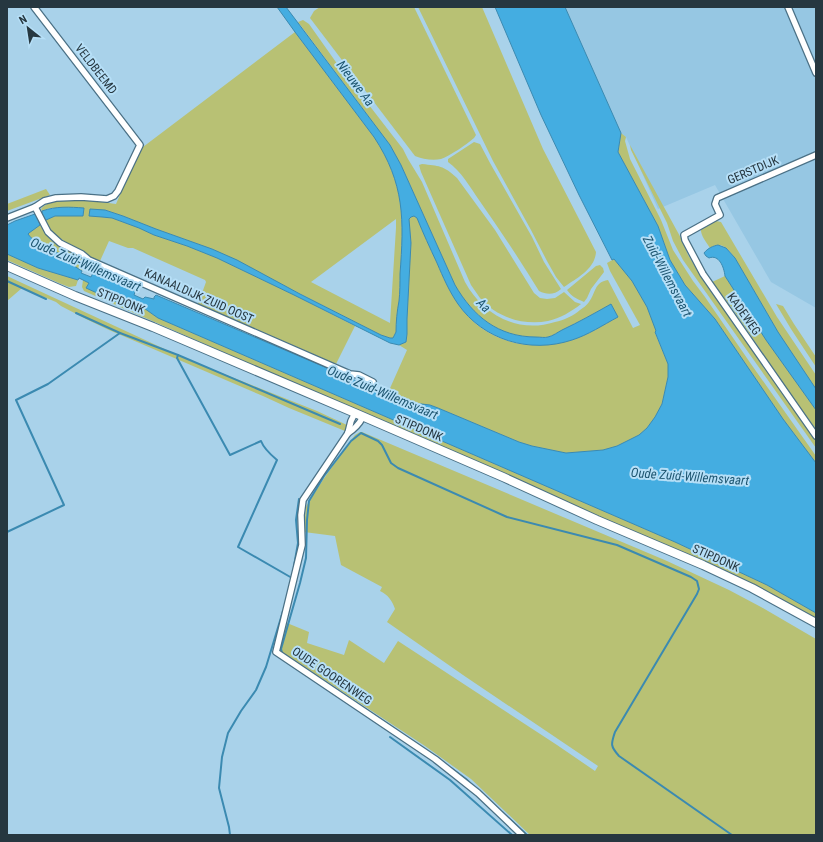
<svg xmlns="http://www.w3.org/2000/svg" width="823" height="842" font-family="'Roboto Condensed',sans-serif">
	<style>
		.built { fill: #96c7e3 }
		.green { fill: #b8c174; fill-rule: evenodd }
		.water { fill: #44ade1; stroke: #3b8ab1 }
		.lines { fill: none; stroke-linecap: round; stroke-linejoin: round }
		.stream { stroke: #3b8ab1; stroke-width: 2 }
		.minor-casing { stroke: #4b7186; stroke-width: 8 }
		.secondary-casing { stroke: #4b7186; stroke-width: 10 }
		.minor { stroke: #fff; stroke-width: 5.5 }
		.secondary { stroke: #fff; stroke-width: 8 }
		.labels { text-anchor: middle; stroke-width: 4; stroke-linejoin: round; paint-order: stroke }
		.street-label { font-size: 12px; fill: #263740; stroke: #b6dff7 }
		.water-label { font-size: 13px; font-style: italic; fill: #1d5570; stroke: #b6dff7 }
	</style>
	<rect width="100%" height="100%" fill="#a9d2ea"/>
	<polygon class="built" points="565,7 816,7 816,308 771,282 715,185 658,209 626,137 621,133"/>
	<g class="green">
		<path d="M320 7H414L476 135 474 138C467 144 450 156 441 159 433 161 422 159 415 156L310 18 314 11Z"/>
		<path d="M418 7H482L543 149 596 252C595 269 577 278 564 287L556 277 547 261 531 230 493 161Z"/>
		<path d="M303 20 309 24 338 65 403 149 408 159 422 182 465 282C483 315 518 334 555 322 564 320 573 316 580 310 583 308 587 305 589 302 596 293 594 282 608 280L633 328 640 325 610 271 607 263 614 259 632 281 647 307 657 331 655 333 668 364V377L662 404 655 417 647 428 639 435 617 446 603 450 566 453 532 446 519 442 438 408 430 405 405 402 387 395 407 350 399 345 406 342 407 334V319L411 243 409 222V219L411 217 414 216 417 218C423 233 430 248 437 263 443 277 449 291 458 304 484 342 529 353 572 340 588 335 603 325 618 317L611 304C595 313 579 322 562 330 558 332 553 336 548 337 545 338 540 337 536 337 498 337 473 316 455 285L401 165 390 145 298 22Z"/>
		<path d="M295 32 374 137C405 184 404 220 400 274 400 283 400 292 399 301 398 311 396 322 396 332L393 338H390L381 335 212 249 156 229 123 216 105 210 102 217 112 218 139 228 154 235 187 246 217 258 294 295 355 326 336 364 198 304 206 282 205 280 133 248H128L109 241 100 261 90 257 83 251 67 243 53 233 44 219 46 220 55 216H83L84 208H50L42 211 41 209C52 194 99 202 116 204L139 150ZM396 219V228L390 323 311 282Z"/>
		<polygon points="621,133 626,137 625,141 630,159 661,220 673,250 693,281 705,297 751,364 816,456 816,463 783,419 715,319 685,285 670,260 658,226 618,152"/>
		<path d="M474 142 480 144 490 163 532 237 544 262 561 289C554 295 547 295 539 291 520 260 500 230 479 200 470 187 461 171 448 162V159Z"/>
		<polygon points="630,145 682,240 688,255 698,271 816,438 816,448 683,260 673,241 667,223 631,150"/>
		<path d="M422 164C439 166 443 165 457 178L495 230 534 293 540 298 547 299 555 298 564 292 575 302 581 304C571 312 560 318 548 321 524 326 496 317 480 298 477 294 474 289 471 285L421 172 419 165Z"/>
		<polygon points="46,189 50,195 7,211 7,204"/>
		<path d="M716 221 721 222 777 317 816 375V389L778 332 735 258C728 249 722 240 710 248 706 242 700 235 701 228Z"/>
		<path d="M40 225C46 235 51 242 62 248 69 252 79 254 84 261L82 271 74 266 76 260C63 255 36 246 28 234L29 233Z"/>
		<polygon points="7,254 38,268 78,280 76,286 69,287 61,284 7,260"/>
		<path d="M600 265 603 268 604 272 591 289 587 298 584 302C577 299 571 296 567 290L596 266Z"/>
		<polygon points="7,276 184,358 317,411 347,425 345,431 289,408 263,396 109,330 86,319 61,306 56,302 22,288 7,301"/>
		<polygon points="725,276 766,340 816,410 816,429 798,405 732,308 712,282"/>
		<polygon points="83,280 89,283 87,288 128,306 131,301 141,305 141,306 158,318 675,542 767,585 816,613 816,620 608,521 84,291 82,287"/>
		<polygon points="776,304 783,306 794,324 816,357 816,367 791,329"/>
		<path d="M360 432H362L667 561 729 590 761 607 816 639V835H530L471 779 425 746 279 650 287 623 309 632 307 643 344 655 349 640 384 663 398 641 557 745 595 771 598 766 463 675 387 622 395 609C392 600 388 595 380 591L382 587 341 565 335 536 304 532 305 518 306 507 309 501 327 474 355 435Z"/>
	</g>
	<g class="water">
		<path d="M277 7H286L390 145 401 165 455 285C473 316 498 337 536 337 540 337 545 338 548 337 553 336 558 332 562 330 579 322 595 313 611 304L618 317C603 325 588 335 572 340 530 354 483 340 458 304 449 291 443 277 437 263 430 248 423 233 417 218L414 216 411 217 409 219 411 243 407 319V334L406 342 399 345 390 343 294 295 217 258 187 246 154 235 139 228 112 218 102 217 89 216 90 209 105 210 123 216 156 229 212 249 237 260 300 294 381 335 390 338H393L396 332C396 322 397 311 399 301 400 292 400 283 400 274 404 220 405 184 374 137L295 32Z"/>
		<path d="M495 7H565L621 133 618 152 658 226 670 260 685 285 715 319 783 419 816 463V613L767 585 675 542 158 318 141 306V305L131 301 128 307 86 288 89 283 79 278 78 280 38 268 7 254V225L15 221 35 214 36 216 42 213V211C56 206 70 207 84 208L83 216H55L46 220 44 219 39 222 40 225 29 233 28 234C36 246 63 255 77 260L74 266 82 271 81 273 91 277 94 271 136 289 134 295 143 299 145 297 154 299V297L156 295 334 371 397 399 405 402 430 405 438 408 519 442 532 446 566 453 603 450 617 446 639 435 647 428 655 417 662 404 668 377V364L655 332 656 331 647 307 632 281 614 259 612 260 579 195 541 115Z"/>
		<path d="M718 245 726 248 735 258 778 332 816 389V410L766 340 725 276C724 267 719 254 709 258L706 256 704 253C708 248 713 246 718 245Z"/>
	</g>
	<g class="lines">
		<g class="stream">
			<polyline points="7,281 46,299"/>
			<path d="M76 313 120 333 178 355 177 358 230 455 261 441C264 449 271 455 277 460L238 547 292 578"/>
			<polyline points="178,355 340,424"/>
			<polyline points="7,532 64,505 16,400 48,384 120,333"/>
			<polyline points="294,566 298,543 296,520 299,499"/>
			<path d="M398 731 282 653 281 649 300 583 306 558 307 520 309 501 324 476 351 441 361 433 378 441 382 445 391 463 398 468 507 517 617 545 691 577 697 581 699 589 697 594 615 732C611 744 610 746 619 756L732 835"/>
			<polyline points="390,737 450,780 512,835"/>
			<polyline points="451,768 466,779 475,788"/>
			<polyline points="502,812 527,835"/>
			<polyline points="230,835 229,827 219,788 222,757 228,733 241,711 256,690 266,667 283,611"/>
		</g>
		<defs>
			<g id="minor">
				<polyline points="788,7 816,73"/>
				<polyline points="816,155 717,198 715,204 720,215 684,235 685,240 703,274 816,436"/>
				<polyline points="35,207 48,232 60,243 82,254 89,260 350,374 359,375 373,382"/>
				<polyline points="7,218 35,207 44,201 56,198 81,197 107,199 114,196 118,191 140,145 34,7"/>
				<polyline points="355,413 351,421 348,433 303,500 301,515 302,545 276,652 435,759 478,793 522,835"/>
				<path d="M348 433C355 429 359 424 363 417"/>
			</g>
			<polyline id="secondary" points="7,266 75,296 153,327 355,413 503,477 597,520 703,565 752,588 816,623"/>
		</defs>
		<use href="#minor" class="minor-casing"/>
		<use href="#secondary" class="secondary-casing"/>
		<use href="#minor" class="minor"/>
		<use href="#secondary" class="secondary"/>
	</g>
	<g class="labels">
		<g class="street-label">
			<text transform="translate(96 69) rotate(52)" y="4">VELDBEEMD</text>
			<text transform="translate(753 170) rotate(-23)" y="4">GERSTDIJK</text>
			<text transform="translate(199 296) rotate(24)" y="4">KANAALDIJK ZUID OOST</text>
			<text transform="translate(121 301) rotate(22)" y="4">STIPDONK</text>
			<text transform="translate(744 314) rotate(55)" y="4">KADEWEG</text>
			<text transform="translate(419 428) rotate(23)" y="4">STIPDONK</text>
			<text transform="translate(716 558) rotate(24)" y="4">STIPDONK</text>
			<text transform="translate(332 676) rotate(34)" y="4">OUDE GOORENWEG</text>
		</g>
		<g class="water-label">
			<text transform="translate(356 83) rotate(53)" y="5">Nieuwe Aa</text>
			<text transform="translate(86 264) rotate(23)" y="5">Oude Zuid-Willemsvaart</text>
			<text transform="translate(668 276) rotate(62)" y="5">Zuid-Willemsvaart</text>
			<text transform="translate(484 305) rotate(45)" y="5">Aa</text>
			<text transform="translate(383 392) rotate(23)" y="5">Oude Zuid-Willemsvaart</text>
			<text transform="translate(690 476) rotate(4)" y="5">Oude Zuid-Willemsvaart</text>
		</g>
	</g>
	<rect width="823" height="842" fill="none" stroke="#263740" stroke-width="16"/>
	<g transform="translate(28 28) rotate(330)" stroke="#b6dff7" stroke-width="3" paint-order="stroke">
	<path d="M0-3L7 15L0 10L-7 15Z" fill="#263740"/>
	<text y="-6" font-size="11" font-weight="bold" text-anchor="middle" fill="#263740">N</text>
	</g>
</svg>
